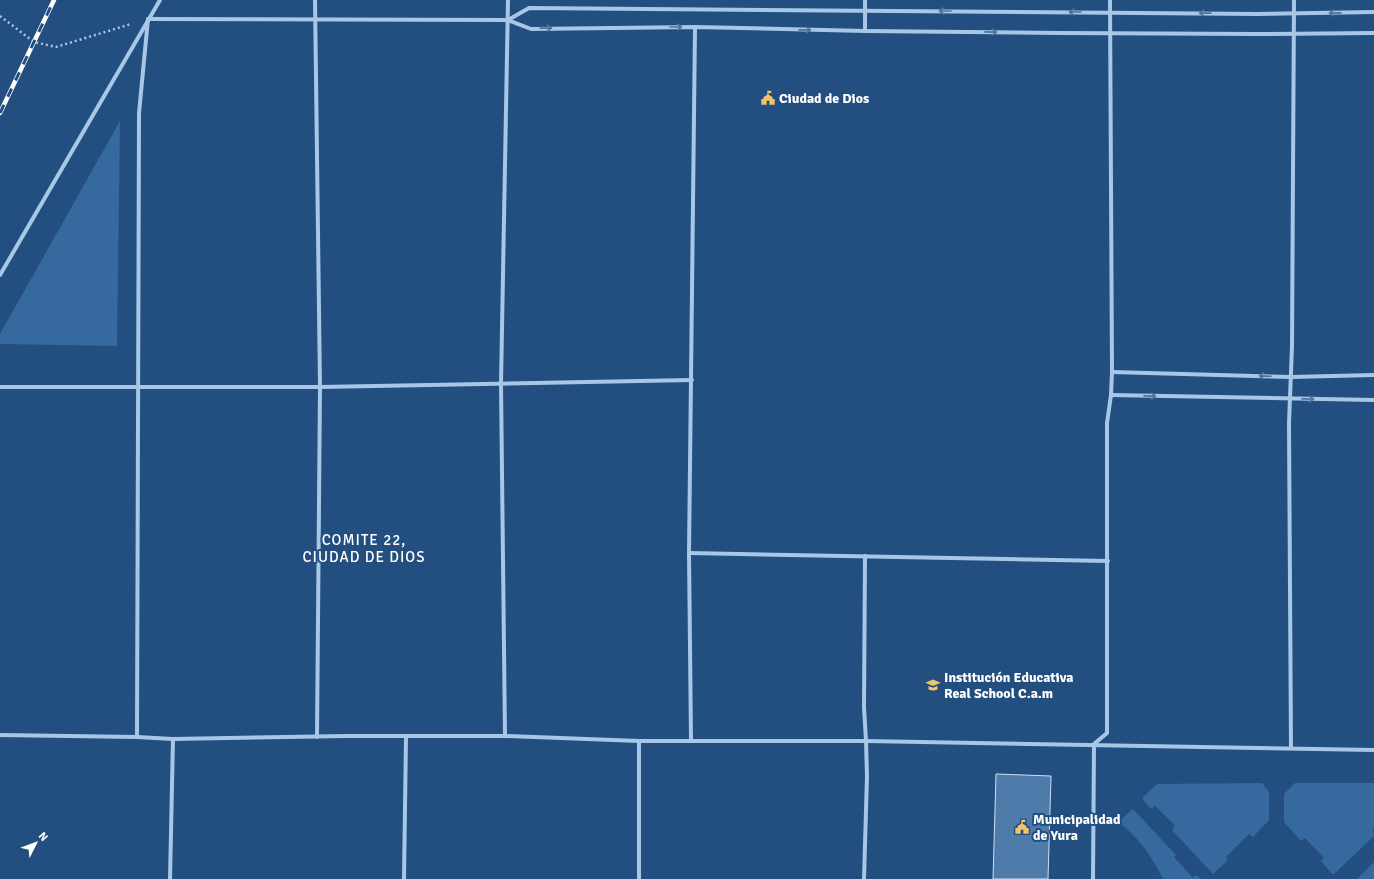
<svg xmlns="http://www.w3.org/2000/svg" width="1374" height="879" font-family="Signika,sans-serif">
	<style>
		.green { fill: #36699d }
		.building { fill: #4f7baa; stroke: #cbe0f5 }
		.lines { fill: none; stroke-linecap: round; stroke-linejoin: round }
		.path { stroke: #a8c7e7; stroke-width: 2.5; stroke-dasharray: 2 3; stroke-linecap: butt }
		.minor { stroke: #a8c7e7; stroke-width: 4 }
		.rail-casing { stroke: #fff; stroke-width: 4.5 }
		.rail { stroke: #224f7f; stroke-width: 3; stroke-dasharray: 9; stroke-linecap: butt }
		.oneway { stroke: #4a739e }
		.labels { text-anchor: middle; stroke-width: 4; stroke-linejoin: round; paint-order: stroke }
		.poi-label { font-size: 14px; font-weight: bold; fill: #fff; stroke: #224f7f; text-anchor: start }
		.neighbourhood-label { font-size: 15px; letter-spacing: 1px; fill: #fff; stroke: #224f7f }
	</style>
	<rect width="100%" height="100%" fill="#224f7f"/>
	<g class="green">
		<polygon points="120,121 117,346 0,344 0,334"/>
		<polygon points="1262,783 1269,792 1269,820 1253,837 1249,834 1226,857 1228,860 1213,874 1172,830 1175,825 1155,806 1151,809 1142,798 1157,784"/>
		<polygon points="1295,783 1374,783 1374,829 1373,830 1374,836 1333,875 1321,861 1324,858 1305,838 1301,841 1284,822 1284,794"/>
		<path d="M1133 809 1176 855 1174 857 1193 878 1196 875 1201 879H1163C1152 857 1138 836 1118 822Z"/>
		<polygon points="1374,862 1374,879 1357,879"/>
	</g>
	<polygon class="building" points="996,774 1051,776 1048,879 993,879"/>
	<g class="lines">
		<polyline class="path" points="0,16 34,42 56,47 131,24"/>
		<g class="minor">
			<polyline points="315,0 320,387 317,737"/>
			<polyline points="148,19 508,20 531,29 695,27 865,31 1062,33 1258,34 1374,33"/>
			<polyline points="508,20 529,8 1258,14 1374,12"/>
			<polyline points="865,31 865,0"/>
			<polyline points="0,275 160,0"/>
			<polyline points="1112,372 1291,377 1374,375"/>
			<polyline points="0,387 320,387 692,380"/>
			<polyline points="1111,395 1374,400"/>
			<polyline points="689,553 1108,561"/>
			<polyline points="0,735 137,737 173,739 346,736 505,736 639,741 866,741 1374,750"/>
			<polyline points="505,736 501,384 508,0"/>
			<polyline points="137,737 139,113 148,19"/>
			<polyline points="691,740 689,553 695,27"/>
			<polyline points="1291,748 1289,423 1292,346 1294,0"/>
			<polyline points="170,879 173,739"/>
			<polyline points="404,879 406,737"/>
			<polyline points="639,879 639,741"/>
			<polyline points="864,879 867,776 866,741 864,707 865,556"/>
			<polyline points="1093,879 1094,744 1107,733 1107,423 1111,395 1112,372 1110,0"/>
		</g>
		<defs>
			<polyline id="rail" points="0,113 54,0"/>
		</defs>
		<use href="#rail" class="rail-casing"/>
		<use href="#rail" class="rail"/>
	</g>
	<defs><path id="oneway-shaft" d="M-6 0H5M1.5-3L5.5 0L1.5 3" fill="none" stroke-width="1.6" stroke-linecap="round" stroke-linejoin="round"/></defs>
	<g class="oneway">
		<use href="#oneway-shaft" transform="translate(945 11) rotate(-180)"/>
		<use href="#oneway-shaft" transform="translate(1075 12) rotate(-180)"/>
		<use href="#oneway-shaft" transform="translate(1205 13) rotate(-179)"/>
		<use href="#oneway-shaft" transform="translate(1335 13) rotate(179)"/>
		<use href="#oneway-shaft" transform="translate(676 27)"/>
		<use href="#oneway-shaft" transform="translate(546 28) rotate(-1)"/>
		<use href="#oneway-shaft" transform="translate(805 30) rotate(1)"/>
		<use href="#oneway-shaft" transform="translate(991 32) rotate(1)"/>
		<use href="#oneway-shaft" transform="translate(1265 376) rotate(-178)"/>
		<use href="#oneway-shaft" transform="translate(1150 396) rotate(1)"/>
		<use href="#oneway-shaft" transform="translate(1308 399) rotate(1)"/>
	</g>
	<defs>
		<symbol id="civic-bare" viewBox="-9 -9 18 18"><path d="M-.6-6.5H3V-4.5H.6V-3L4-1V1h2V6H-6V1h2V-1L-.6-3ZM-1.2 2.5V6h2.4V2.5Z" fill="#f2c56a" stroke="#224f7f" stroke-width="2.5" paint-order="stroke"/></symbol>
		<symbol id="school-bare" viewBox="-9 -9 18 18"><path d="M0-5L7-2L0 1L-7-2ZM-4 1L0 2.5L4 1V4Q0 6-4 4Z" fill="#f2c56a" stroke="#224f7f" stroke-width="2.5" paint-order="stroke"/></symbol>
	</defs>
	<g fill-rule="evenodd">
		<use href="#civic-bare" x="758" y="88" width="20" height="20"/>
		<use href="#school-bare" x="923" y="675" width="20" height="20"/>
		<use href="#civic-bare" x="1012" y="817" width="20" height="20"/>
	</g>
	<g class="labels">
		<g class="poi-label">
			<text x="779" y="103">Ciudad de Dios</text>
			<text x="944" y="682">Institución Educativa<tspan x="944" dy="16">Real School C.a.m</tspan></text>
			<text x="1033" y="824">Municipalidad<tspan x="1033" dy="16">de Yura</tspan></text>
		</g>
		<g class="neighbourhood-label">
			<text x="364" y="545">COMITE 22,<tspan x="364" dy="17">CIUDAD DE DIOS</tspan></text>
		</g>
	</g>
	<g transform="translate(36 843) rotate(48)" stroke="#224f7f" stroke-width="3" paint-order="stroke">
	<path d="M0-3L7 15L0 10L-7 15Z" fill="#ffffff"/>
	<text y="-6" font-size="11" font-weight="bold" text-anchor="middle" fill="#ffffff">N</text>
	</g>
</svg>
